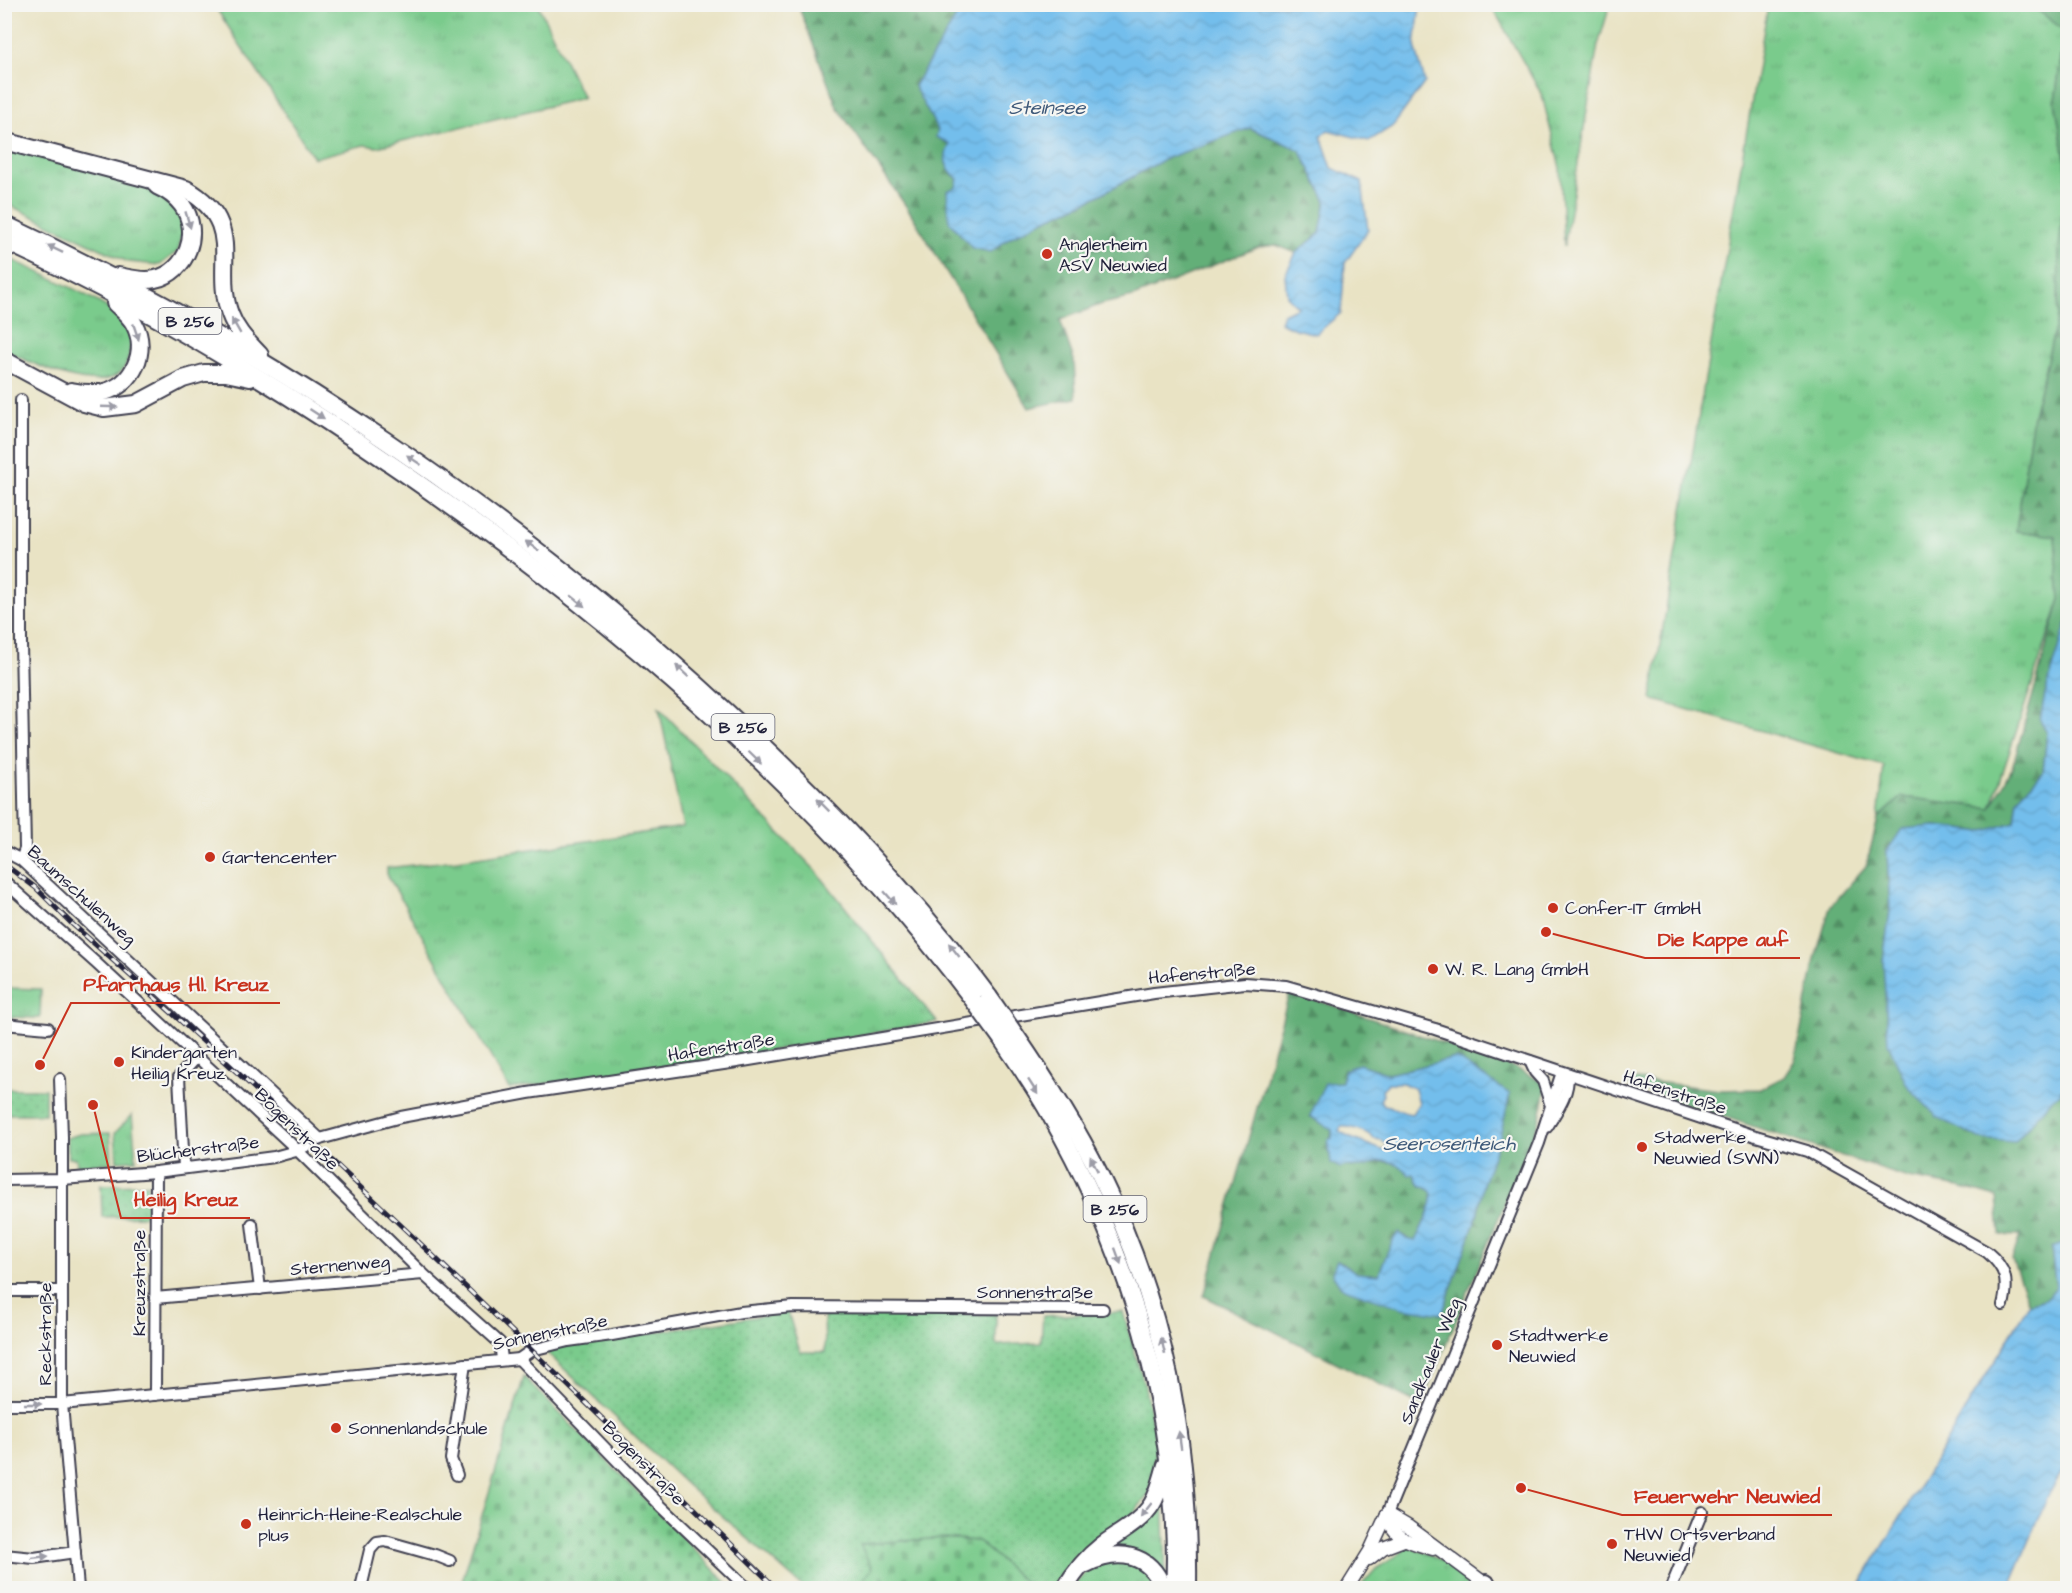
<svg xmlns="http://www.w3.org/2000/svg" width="2072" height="1593" font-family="'Architects Daughter',sans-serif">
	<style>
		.grass { fill: url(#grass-tufts); stroke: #4e7664; stroke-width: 1.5 }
		.forest { fill: url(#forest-firs); stroke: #42685a; stroke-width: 1.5; fill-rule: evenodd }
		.cemetery { fill: url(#cemetery-stones); stroke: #4e7664; stroke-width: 1.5 }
		.park { fill: url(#park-dots); stroke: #4e7664; stroke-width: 1.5 }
		.water { fill: url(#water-waves); stroke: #4a7094; stroke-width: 1.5; fill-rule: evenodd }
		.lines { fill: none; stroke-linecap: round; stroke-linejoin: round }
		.minor-casing { stroke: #403f50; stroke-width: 14 }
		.tertiary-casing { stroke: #403f50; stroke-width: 15 }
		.trunk-casing { stroke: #403f50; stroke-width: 20 }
		.minor { stroke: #fff; stroke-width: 10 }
		.tertiary { stroke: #fff; stroke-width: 12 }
		.trunk { stroke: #fff; stroke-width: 16 }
		.rail-casing { stroke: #22223b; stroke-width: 5 }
		.rail { stroke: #f6f6f2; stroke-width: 3; stroke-dasharray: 9; stroke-linecap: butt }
		.trunk-bridge-casing { stroke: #403f50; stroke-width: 20; stroke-linecap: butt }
		.trunk-bridge { stroke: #fff; stroke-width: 16 }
		.oneway { fill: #9c9ca7 }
		.poi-dot { fill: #c8321e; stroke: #f6f6f2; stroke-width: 2 }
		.labels { text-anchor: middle; stroke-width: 4.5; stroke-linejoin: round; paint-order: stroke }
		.shield { fill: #f6f6f2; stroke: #626272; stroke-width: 1.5 }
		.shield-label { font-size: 16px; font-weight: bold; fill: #22223b }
		.poi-label { font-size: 18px; fill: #22223b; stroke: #f6f6f2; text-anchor: start }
		.street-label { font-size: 18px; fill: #22223b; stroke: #f6f6f2 }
		.water-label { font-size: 20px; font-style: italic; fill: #3e5979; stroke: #f6f6f2 }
		.leader { fill: none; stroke: #c8321e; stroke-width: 2 }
		.callout-dot { fill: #c8321e; stroke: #f6f6f2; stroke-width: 2 }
		.callout-label { font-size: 20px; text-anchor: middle; font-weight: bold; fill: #c8321e; stroke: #f6f6f2; stroke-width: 4.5; stroke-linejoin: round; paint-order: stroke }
	</style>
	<defs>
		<pattern id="grass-tufts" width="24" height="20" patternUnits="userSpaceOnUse" patternTransform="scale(1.5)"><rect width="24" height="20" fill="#7acb8c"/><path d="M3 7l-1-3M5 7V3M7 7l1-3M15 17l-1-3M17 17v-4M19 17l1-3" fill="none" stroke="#69ae7a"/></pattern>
		<pattern id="forest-firs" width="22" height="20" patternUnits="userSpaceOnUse" patternTransform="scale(1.5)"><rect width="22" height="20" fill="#63af78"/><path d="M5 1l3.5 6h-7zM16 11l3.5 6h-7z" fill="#518e64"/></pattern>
		<pattern id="cemetery-stones" width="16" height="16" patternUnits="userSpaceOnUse" patternTransform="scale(1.5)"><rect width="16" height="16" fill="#7acb8c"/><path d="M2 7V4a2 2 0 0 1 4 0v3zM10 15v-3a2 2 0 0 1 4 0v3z" fill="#69ae7a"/></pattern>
		<pattern id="park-dots" width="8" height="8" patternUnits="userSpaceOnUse" patternTransform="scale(1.5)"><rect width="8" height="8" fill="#7acb8c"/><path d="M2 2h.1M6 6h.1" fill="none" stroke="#69ae7a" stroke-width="1.8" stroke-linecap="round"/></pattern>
		<pattern id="water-waves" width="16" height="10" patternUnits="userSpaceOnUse" patternTransform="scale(1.5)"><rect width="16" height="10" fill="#73beec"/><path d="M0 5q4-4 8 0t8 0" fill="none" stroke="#63a3cb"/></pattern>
	</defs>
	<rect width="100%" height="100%" fill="#f6f6f2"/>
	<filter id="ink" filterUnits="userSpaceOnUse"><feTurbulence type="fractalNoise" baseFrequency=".0167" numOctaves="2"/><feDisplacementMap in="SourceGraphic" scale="12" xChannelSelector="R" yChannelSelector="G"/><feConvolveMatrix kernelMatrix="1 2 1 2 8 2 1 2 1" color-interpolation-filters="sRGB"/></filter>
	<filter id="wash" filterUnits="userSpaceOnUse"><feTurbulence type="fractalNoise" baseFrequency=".008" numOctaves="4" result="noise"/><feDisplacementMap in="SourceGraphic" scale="24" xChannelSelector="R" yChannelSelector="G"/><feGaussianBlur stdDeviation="1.35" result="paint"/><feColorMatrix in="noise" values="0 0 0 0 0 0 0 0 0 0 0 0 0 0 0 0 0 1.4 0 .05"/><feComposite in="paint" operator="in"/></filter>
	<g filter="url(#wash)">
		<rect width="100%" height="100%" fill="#e9e3c4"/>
		<g class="grass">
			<polygon points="214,5 538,5 583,98 377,147 364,145 314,158"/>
			<polygon points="1491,5 1610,5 1598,45 1564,247 1560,168 1542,95"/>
			<polygon points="1768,5 2031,5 2065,31 2055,101 2067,170 2059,254 2058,316 2033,416 2016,531 2055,535 2060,599 1991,808 1902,797 1878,819 1884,766 1651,699"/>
			<path d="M4 147C40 156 159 180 178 207 187 221 182 236 178 251L160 265 128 262 5 203Z"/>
			<path d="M4 256C30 269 111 302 125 323 132 333 132 348 128 359 114 406 31 363 5 350Z"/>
			<polygon points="659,708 817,872 937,1022 768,1051 509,1089 387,874 387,868 457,860 683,827"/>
			<polygon points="5,988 41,989 40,1018 5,1017"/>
			<polygon points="132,1115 136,1160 117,1161 115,1133"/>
			<polygon points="110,1133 112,1163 77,1165 76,1158 69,1158 67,1138 80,1134"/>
			<polygon points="1163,1488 1166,1583 1161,1575 1100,1554"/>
			<path d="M1405 1546C1433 1552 1455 1567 1474 1588H1359L1375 1570 1402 1552Z"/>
			<polygon points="1110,1560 1139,1565 1158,1588 1072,1588 1087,1571"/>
		</g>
		<g class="forest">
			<path d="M798 5H959L961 11 914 86 938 130 951 144C942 159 945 168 958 179L956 187 991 251 1009 238 1044 220 1090 200 1167 158 1249 128 1300 150 1326 201 1320 233 1296 253 1276 245 1259 247 1133 297 1102 304 1060 320 1074 360 1076 398 1029 408 910 212 837 107Z"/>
			<polygon points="2031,5 2067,5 2067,170 2055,101 2065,31"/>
			<polygon points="2067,174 2068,622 2045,695 2047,733 2043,772 2018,799 2015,822 1982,832 1936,826 1887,851 1890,911 1883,961 2015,1142 2048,1103 2067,1086 2067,1242 2051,1248 2056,1288 2048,1298 2029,1304 2012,1259 2020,1236 2000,1235 1997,1197 1959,1187 1908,1178 1626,1084 1631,1079 1720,1090 1760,1089 1784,1077 1795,1060 1815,959 1830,907 1866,866 1878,819 1902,797 1991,808 2012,768 2060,599 2055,536 2016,531 2033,416 2058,316 2059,247"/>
			<path d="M1290 991 1516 1068 1547 1085 1539 1121 1421 1405 1204 1296ZM1456 1058 1509 1094 1500 1136 1483 1184 1477 1216 1442 1314 1341 1287 1332 1273 1338 1260 1357 1273 1379 1275C1383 1260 1390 1249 1396 1235H1404L1407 1239 1415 1242C1420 1231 1435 1204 1432 1194 1430 1188 1424 1187 1420 1185L1414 1174 1393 1162H1373L1350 1167 1332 1158 1329 1152 1332 1130 1310 1116 1359 1064 1389 1074Z"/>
		</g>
		<g class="cemetery">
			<polygon points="524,1377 732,1588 460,1588"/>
			<polygon points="944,1538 978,1541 1032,1588 855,1588 872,1569 859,1544"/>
		</g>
		<g class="park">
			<rect x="5" y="1089" width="40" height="25"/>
			<polygon points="147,1184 148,1216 102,1217 101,1185"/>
			<polygon points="824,1309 996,1314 996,1345 1041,1343 1043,1316 1123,1312 1145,1387 1156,1443 1150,1493 1126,1522 1070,1567 1053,1588 1032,1588 978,1541 944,1538 860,1544 872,1569 855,1588 804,1588 688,1486 543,1349 788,1312 800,1352 825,1352"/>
		</g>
		<g class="water">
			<path d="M959 5H1420L1415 46 1425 82 1393 126 1369 141 1328 130 1321 136 1332 168 1362 182 1368 230 1345 263 1341 313 1316 334 1295 329 1280 322 1283 314 1298 307 1287 296 1285 275 1296 253 1320 233 1326 201 1300 150 1250 128 1167 158 1090 200 1044 220 1009 238 991 252 972 248 949 221 947 191 956 187 958 179C945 168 942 159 950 144L936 137 938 130 914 86 960 11Z"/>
			<polygon points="2067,622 2067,1086 2048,1103 2015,1142 1980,1139 1937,1117 1907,1085 1888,1043 1883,961 1890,911 1887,851 1902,829 1936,826 1982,832 2015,822 2018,799 2043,772 2047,733 2040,720 2045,695"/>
			<path d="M1456 1058 1510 1094 1500 1136 1483 1184 1477 1216 1442 1314 1402 1308 1341 1287 1332 1273 1337 1260 1357 1273 1379 1275C1382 1265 1391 1240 1399 1232L1407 1239 1415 1241C1420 1231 1435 1204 1432 1194 1430 1188 1424 1187 1420 1185L1414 1174 1409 1175C1402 1164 1388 1159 1376 1162 1371 1163 1368 1167 1363 1167 1354 1168 1347 1164 1340 1168L1331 1163 1328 1140 1332 1138V1130L1310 1116 1325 1083 1342 1082 1344 1070 1359 1064 1389 1074ZM1388 1083H1403L1415 1089 1419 1103 1412 1114C1400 1113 1394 1106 1383 1105L1380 1100 1383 1095 1382 1091ZM1341 1127C1351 1126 1367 1131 1374 1139L1382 1140 1383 1142 1386 1143 1387 1150H1382L1353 1139 1339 1131Z"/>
			<polygon points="2067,1242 2067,1463 2049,1494 2009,1588 1858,1588 2029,1304 2048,1298 2056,1288 2051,1248"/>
		</g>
	</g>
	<g filter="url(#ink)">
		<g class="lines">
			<defs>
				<g id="minor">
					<polyline points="21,400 21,643 25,849 21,860"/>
					<polyline points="4,851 21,860 320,1139"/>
					<polyline points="4,881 96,963 290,1143 423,1274 500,1343 502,1359"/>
					<polyline points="4,1024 48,1028"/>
					<polyline points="1530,1061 1535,1072 1543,1081 1550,1103"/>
					<polyline points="60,1079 62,1137 62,1404 78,1588"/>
					<path d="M1547 1127C1557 1110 1569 1095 1568 1074"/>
					<polyline points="184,1168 179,1077 197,1057"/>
					<path d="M4 1180 62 1179 156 1172 274 1157 296 1151 320 1139 401 1117 528 1093 737 1062 1154 993 1245 983 1286 986 1435 1029 1749 1134 1807 1151 1987 1252C2006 1268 2009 1281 2003 1305"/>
					<polyline points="252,1224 260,1289"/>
					<polyline points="4,1291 61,1291"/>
					<polyline points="155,1298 423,1274"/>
					<polyline points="519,1359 660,1505 747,1588"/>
					<polyline points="155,1395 156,1172"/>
					<polyline points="4,1404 62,1404 519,1359 532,1350 568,1341 612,1335 741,1312 793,1307 1103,1309"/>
					<polyline points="457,1475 451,1459 465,1364"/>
					<polyline points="1387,1514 1539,1143 1562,1072"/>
					<polyline points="4,1555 34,1558 75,1552"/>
					<polyline points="361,1588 370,1550 377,1542 385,1541 435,1555 450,1561"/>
					<polyline points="1671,1588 1702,1512"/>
				</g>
				<g id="tertiary">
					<polyline points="1387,1514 1409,1527 1491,1588"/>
					<path d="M1387 1514C1394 1540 1409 1542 1433 1549"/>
					<polyline points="1369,1559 1383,1548 1404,1540"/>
					<polyline points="1347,1588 1370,1551 1387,1514"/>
				</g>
				<g id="trunk">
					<path d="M4 141 186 189C247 224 212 265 230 314 236 331 248 342 260 355"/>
					<path d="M4 224C269 348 514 514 727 712 822 800 912 893 989 997"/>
					<path d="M4 241C145 305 277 385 404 473 615 619 819 794 974 1001"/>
					<path d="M118 276C130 278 143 282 155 279 187 272 202 232 182 205 176 197 166 190 157 186"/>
					<polyline points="4,360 84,403 104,408 136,404 183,379 204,373 226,373 250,378"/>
					<path d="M71 391C81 393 93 394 104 392 133 385 149 351 134 324 130 316 122 310 115 303"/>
					<path d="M1014 1033C1045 1078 1075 1124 1099 1173 1165 1307 1190 1440 1188 1588"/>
					<path d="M1001 1038C1018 1064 1037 1090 1052 1118 1111 1222 1151 1333 1167 1452 1173 1497 1177 1544 1174 1588"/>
					<path d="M1086 1564C1118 1548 1150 1553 1163 1588"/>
					<polyline points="1486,1583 1488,1588"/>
					<path d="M1065 1588C1074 1573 1087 1557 1101 1546 1118 1533 1140 1523 1152 1504 1159 1493 1162 1478 1166 1465"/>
				</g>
			</defs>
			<use href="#minor" class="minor-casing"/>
			<use href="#tertiary" class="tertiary-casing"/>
			<use href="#trunk" class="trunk-casing"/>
			<use href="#minor" class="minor"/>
			<use href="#tertiary" class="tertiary"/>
			<use href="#trunk" class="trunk"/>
			<defs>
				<path id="rail" d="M4 864 36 888 71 923C313 1136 545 1362 776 1588"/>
			</defs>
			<use href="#rail" class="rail-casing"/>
			<use href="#rail" class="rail"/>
			<defs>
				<g id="trunk-bridge">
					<polyline points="989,997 1014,1033"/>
					<polyline points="974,1001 1001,1038"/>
				</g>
			</defs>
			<use href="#trunk-bridge" class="trunk-bridge-casing"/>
			<use href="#trunk-bridge" class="trunk-bridge"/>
		</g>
		<defs><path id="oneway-solid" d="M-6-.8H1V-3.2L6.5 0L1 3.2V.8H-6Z" transform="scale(1.5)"/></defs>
		<g class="oneway">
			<use href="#oneway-solid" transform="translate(188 220) rotate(73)"/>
			<use href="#oneway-solid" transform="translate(55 249) rotate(-154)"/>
			<use href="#oneway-solid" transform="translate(236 326) rotate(-120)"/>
			<use href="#oneway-solid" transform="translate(136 332) rotate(71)"/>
			<use href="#oneway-solid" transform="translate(109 407) rotate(2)"/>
			<use href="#oneway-solid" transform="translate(317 414) rotate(33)"/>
			<use href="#oneway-solid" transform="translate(414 460) rotate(-146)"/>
			<use href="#oneway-solid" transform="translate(532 546) rotate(-143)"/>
			<use href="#oneway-solid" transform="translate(578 601) rotate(39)"/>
			<use href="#oneway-solid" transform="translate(682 671) rotate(-137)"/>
			<use href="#oneway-solid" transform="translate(755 758) rotate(44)"/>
			<use href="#oneway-solid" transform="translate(823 805) rotate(-135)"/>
			<use href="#oneway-solid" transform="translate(890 898) rotate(49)"/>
			<use href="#oneway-solid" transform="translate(954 950) rotate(-128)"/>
			<use href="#oneway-solid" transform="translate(1033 1087) rotate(57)"/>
			<use href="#oneway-solid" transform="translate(1094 1164) rotate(-117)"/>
			<use href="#oneway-solid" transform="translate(1118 1256) rotate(70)"/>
			<use href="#oneway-solid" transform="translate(1163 1346) rotate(-104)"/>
			<use href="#oneway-solid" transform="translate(33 1404)"/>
			<use href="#oneway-solid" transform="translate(1180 1440) rotate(-98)"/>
			<use href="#oneway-solid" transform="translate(1146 1510) rotate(129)"/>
			<use href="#oneway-solid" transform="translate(40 1557) rotate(-6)"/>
		</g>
	</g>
	<g class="poi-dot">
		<circle cx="1047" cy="254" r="6"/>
		<circle cx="210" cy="857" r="6"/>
		<circle cx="1553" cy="908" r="6"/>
		<circle cx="1433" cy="969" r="6"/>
		<circle cx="119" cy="1062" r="6"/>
		<circle cx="1642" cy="1147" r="6"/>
		<circle cx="1497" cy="1345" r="6"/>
		<circle cx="336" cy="1428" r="6"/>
		<circle cx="246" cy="1524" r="6"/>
		<circle cx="1612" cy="1544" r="6"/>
	</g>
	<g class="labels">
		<g class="shield">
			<rect x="158.5" y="308" width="63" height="26" rx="4.5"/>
			<rect x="711.5" y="714" width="63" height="26" rx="4.5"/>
			<rect x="1083.5" y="1196" width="63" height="26" rx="4.5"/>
		</g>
		<g class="shield-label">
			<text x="190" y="327">B 256</text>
			<text x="743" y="733">B 256</text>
			<text x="1115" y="1215">B 256</text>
		</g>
		<g class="poi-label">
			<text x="1059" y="250">Anglerheim<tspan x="1059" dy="21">ASV Neuwied</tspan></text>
			<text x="222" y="863">Gartencenter</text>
			<text x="1565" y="914">Confer-IT GmbH</text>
			<text x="1445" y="975">W. R. Lang GmbH</text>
			<text x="131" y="1058">Kindergarten<tspan x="131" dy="21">Heilig Kreuz</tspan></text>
			<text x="1654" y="1143">Stadwerke<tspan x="1654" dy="21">Neuwied (SWN)</tspan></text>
			<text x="1509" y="1341">Stadtwerke<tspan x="1509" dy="21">Neuwied</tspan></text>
			<text x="348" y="1434">Sonnenlandschule</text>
			<text x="258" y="1520">Heinrich-Heine-Realschule<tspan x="258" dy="21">plus</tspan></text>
			<text x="1624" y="1540">THW Ortsverband<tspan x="1624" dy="21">Neuwied</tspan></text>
		</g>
		<g class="street-label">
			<text transform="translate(82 895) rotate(42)" y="6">Baumschulenweg</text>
			<text transform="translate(1202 973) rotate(-5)" y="6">Hafenstraße</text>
			<text transform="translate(721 1047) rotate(-9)" y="6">Hafenstraße</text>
			<text transform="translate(1675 1092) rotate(18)" y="6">Hafenstraße</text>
			<text transform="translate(297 1129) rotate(44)" y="6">Bogenstraße</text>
			<text transform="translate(198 1149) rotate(-7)" y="6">Blücherstraße</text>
			<text transform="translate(340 1265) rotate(-5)" y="6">Sternenweg</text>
			<text transform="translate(139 1283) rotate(-90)" y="6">Kreuzstraße</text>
			<text x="1035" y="1298">Sonnenstraße</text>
			<text transform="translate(550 1332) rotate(-12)" y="6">Sonnenstraße</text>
			<text transform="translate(45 1334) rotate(-90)" y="6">Reckstraße</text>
			<text transform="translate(1430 1361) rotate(-68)" y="6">Sandkauler Weg</text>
			<text transform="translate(644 1463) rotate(46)" y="6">Bogenstraße</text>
		</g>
		<g class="water-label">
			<text x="1047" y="114">Steinsee</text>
			<text x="1449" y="1150">Seerosenteich</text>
		</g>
	</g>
	<path class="leader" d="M1546 932L1645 958H1800M40 1065L71 1003H280M93 1105L121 1218H250M1521 1488L1622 1515H1832"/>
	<g class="callout-dot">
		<circle cx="1546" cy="932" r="6"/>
		<circle cx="40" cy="1065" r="6"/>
		<circle cx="93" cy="1105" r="6"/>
		<circle cx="1521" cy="1488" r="6"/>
	</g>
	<g class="callout-label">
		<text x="1723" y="946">Die Kappe auf</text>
		<text x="176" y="991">Pfarrhaus Hl. Kreuz</text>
		<text x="186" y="1206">Heilig Kreuz</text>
		<text x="1727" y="1503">Feuerwehr Neuwied</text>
	</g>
	<rect width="2072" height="1593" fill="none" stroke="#f6f6f2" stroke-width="24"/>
</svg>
